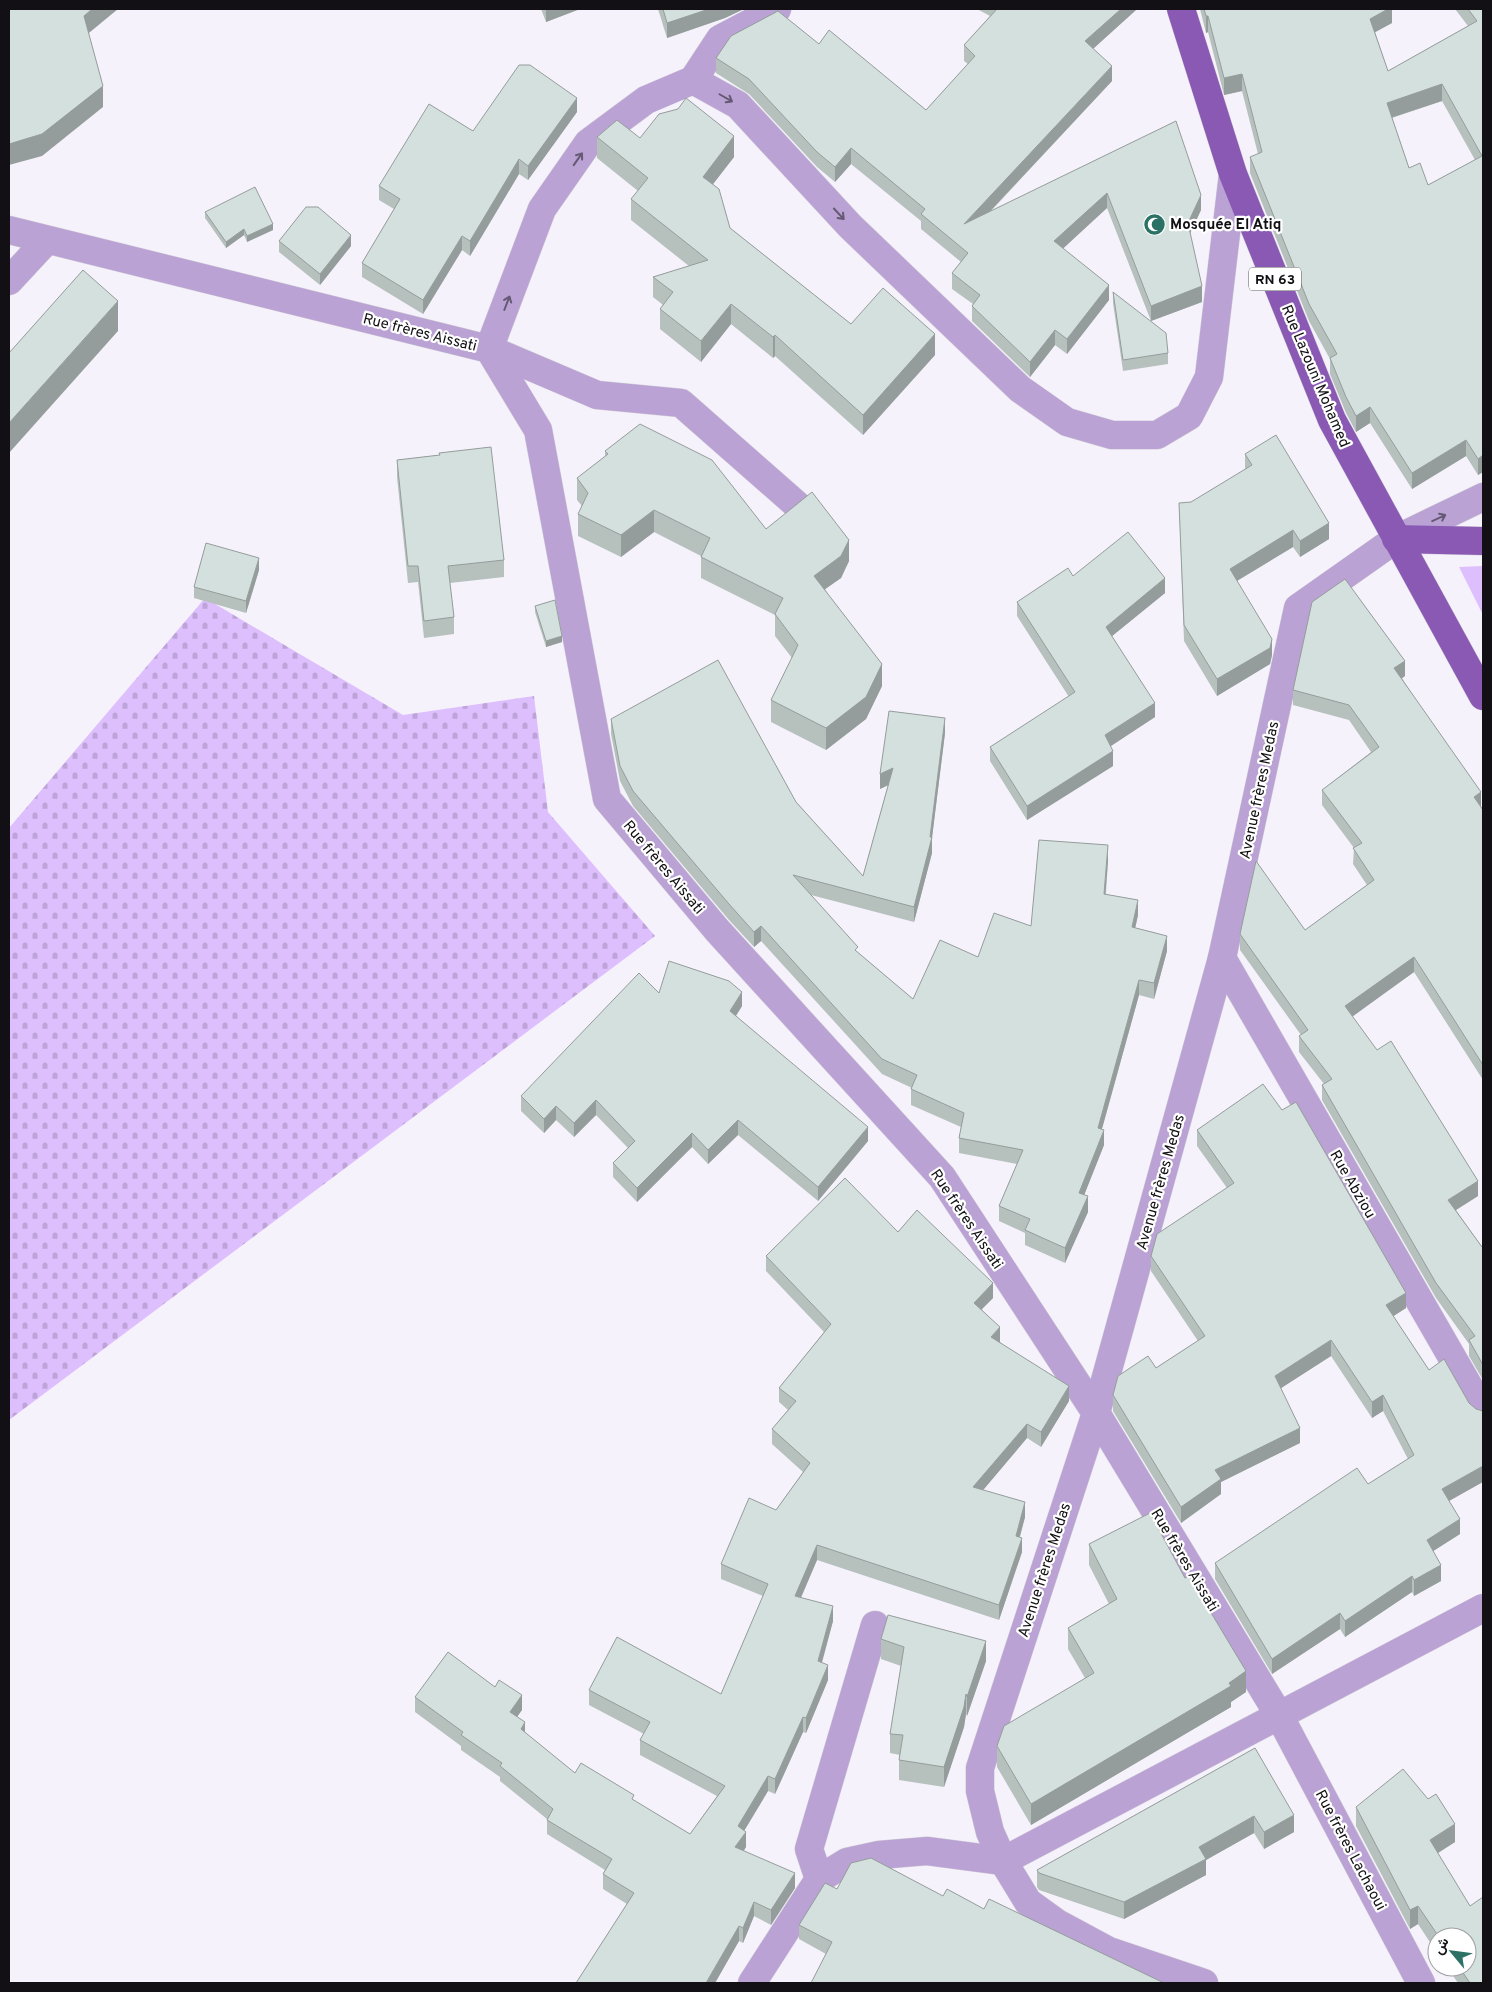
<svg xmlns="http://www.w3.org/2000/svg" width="1492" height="1992" font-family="Overpass,Vazirmatn,sans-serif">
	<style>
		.cemetery { fill: url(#cemetery-stones) }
		.park { fill: #ddbffd }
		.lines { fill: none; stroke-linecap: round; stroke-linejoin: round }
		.minor-casing { stroke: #d2ced7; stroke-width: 29 }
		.major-casing { stroke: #d2ced7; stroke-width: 29 }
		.minor { stroke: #baa2d4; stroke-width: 28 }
		.major { stroke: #8959b4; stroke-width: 28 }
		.wall { fill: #b6c1be; fill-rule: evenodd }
		.shaded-wall { fill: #949d9b }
		.building { fill: #d4e0dd; stroke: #949d9b; fill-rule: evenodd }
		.oneway { stroke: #665974 }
		.labels { text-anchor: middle; stroke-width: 4.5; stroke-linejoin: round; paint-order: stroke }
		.shield { fill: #fff; stroke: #59585a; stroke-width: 1 }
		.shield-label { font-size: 14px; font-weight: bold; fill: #121014 }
		.poi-label { font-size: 15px; font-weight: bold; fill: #121014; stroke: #fff; text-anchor: start }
		.street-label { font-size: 15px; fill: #121014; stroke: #fff }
	</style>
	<defs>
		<pattern id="cemetery-stones" width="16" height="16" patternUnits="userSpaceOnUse" patternTransform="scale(1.25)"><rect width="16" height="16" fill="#ddbffd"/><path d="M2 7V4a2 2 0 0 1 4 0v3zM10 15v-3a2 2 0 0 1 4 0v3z" fill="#bda3d8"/></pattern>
	</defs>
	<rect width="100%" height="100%" fill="#f6f2fc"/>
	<polygon class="cemetery" points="205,598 403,715 534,696 548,812 655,936 9,1420 9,828"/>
	<polygon class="park" points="1483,566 1483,615 1459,567"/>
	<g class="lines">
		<defs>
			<g id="minor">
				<polyline points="693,80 720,39 777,9"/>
				<polyline points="9,230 489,349 538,430 607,799 717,930 942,1177 1096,1413 1280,1717 1421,1983"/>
				<polyline points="9,281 47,240"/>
				<polyline points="797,505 681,403 597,395 489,349 542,209 588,143 646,100 693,80 738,105 850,226 1020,389 1067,422 1112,435 1157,435 1189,416 1209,377 1233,174"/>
				<polyline points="1222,958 1483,1411"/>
				<polyline points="819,1879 809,1849 875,1625"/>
				<polyline points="752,1983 819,1879 847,1862 879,1855 927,1851 1003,1861 1483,1608"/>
				<polyline points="1204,1983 1109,1951 1057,1923 1028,1902 1003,1861 990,1832 980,1791 980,1768 1096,1413 1222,958 1298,608 1396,539 1483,497"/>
			</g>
			<g id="major">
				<polyline points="1181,9 1233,174 1332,420 1483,696"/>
				<polyline points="1396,539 1483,541"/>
			</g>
		</defs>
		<use href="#minor" class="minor-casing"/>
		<use href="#major" class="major-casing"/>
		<use href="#minor" class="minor"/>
		<use href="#major" class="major"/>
	</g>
	<g class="wall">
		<polygon points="541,9 580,9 546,22"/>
		<polygon points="658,9 744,9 725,18 667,38"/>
		<polygon points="977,9 1136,9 1136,10 1093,49 1112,81 990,212 1176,121 1201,210 1190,233 1202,302 1151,321 1107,208 1062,248 1109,300 1067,354 1055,345 1030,377 972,321 972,306 973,304 952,289 952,273 961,262 921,229 921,221 851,164 835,182 817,167 749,94 716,73 716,58 819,44 926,110 968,64 964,61 964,45 990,16"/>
		<path d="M1200 9H1392V23L1375 32 1388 71 1468 26 1455 9H1483V472L1478 475 1466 456 1412 489 1370 423 1356 432 1346 413 1330 374V359L1309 321 1250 173V157L1258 154 1242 91 1224 95 1208 32 1206 33ZM1442 101 1475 160 1428 185 1409 168 1392 118Z"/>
		<polygon points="577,112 528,180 519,174 470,256 462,250 423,314 362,277 362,263 394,209 379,200 379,186 473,131"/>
		<polygon points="597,137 640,138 734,157 713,184 730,228 851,324 935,355 863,435 775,356 773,358 731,324 701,362 660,329 660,309 663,305 653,297 653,277 689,266 631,220 631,199 638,191 597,158"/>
		<polygon points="205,212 273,230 247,242 244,235 226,248 205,218"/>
		<polygon points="279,241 351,246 320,285 279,252"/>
		<polygon points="1113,292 1168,353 1168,364 1123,371 1113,303"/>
		<polygon points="605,451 766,529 849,561 841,578 825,589 882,686 866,719 826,750 771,722 771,700 792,658 775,636 775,615 701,578 701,556 654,532 621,557 578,536 578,514 582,506 577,500 577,478 605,457"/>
		<polygon points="439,453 504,560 504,577 450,583 454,617 454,634 424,638 418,582 408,583 397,477 397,460 439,455"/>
		<polygon points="1245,454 1329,539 1300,557 1293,547 1237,581 1272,655 1270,664 1217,696 1184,641 1179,503 1191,502 1245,470"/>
		<polygon points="259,570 246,613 194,598 194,587"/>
		<polygon points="1073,576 1165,593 1112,636 1155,717 1110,746 1113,766 1027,820 990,761 990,747 1069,697 1017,616 1017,602"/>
		<polygon points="535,606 562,642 546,647 535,612"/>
		<polygon points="1405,676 1402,678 1483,810 1483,1080 1414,972 1352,1016 1478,1196 1456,1210 1482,1247 1483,1246 1483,1380 1469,1356 1469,1344 1436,1298 1322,1100 1322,1085 1324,1084 1299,1052 1299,1036 1301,1035 1240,950 1240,934 1305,930 1367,885 1353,864 1354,848 1322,805 1322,790 1371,752 1349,720 1293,705 1293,690"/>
		<polygon points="611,719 796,802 863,876 888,785 880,789 945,733 932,837 932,853 914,922 811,895 858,953 913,999 978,957 1031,926 1108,861 1106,894 1138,915 1135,928 1167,951 1154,999 1139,995 1102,1129 1104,1145 1084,1195 1088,1212 1065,1263 1025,1245 1025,1233 999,1221 999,1206 1017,1164 959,1153 959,1138 961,1127 911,1105 911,1089 912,1088 882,1074 761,941 754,947 729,920 633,806 620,781 611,734"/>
		<polygon points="659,993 742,1006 736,1016 868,1141 818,1201 738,1135 708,1164 692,1147 637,1202 613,1177 613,1163 628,1148 596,1115 574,1137 556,1120 544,1133 521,1111 521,1096"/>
		<polygon points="1197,1130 1406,1308 1393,1316 1429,1370 1476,1409 1449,1501 1460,1534 1433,1551 1441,1581 1414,1596 1412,1592 1345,1637 1340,1629 1272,1674 1215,1579 1215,1563 1368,1484 1408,1459 1383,1411 1372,1418 1331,1356 1281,1388 1300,1443 1221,1482 1221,1494 1181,1523 1113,1411 1113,1395 1198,1341 1151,1271 1151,1256 1227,1188 1197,1146"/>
		<polygon points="898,1232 993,1298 982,1309 1000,1342 1069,1401 1041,1447 1027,1438 983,1490 1025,1517 1020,1537 1022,1552 999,1620 817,1560 801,1598 833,1621 822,1663 828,1680 806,1733 803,1732 775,1794 768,1791 744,1831 746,1847 744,1851 795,1888 771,1925 754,1916 743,1943 739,1941 715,1983 576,1983 627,1904 603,1889 603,1874 605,1870 547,1834 547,1819 500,1781 500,1777 461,1750 461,1746 415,1712 415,1697 522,1710 517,1716 525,1733 575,1773 634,1801 690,1834 717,1796 640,1755 640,1740 644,1734 589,1705 589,1690 721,1694 763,1596 721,1579 721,1564 776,1510 803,1472 772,1444 772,1429 788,1410 779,1402 779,1388 824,1332 766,1271 766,1256"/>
		<polygon points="1089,1544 1246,1692 1231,1702 1231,1707 1031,1825 997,1767 997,1746 1085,1678 1068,1649 1068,1628 1109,1604 1089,1565"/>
		<polygon points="881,1639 986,1661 967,1716 966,1714 964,1727 944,1787 899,1780 899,1760 900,1755 890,1753 890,1734 901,1666 881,1659"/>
		<polygon points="1255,1748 1294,1832 1264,1849 1254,1833 1206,1860 1206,1875 1124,1919 1039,1890 1037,1887 1037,1870"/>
		<polygon points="1356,1807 1455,1842 1438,1853 1483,1983 1458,1983 1447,1967 1467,1967 1467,1937 1437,1937 1437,1953 1418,1924 1410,1929 1356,1826"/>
		<polygon points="837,1889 943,1896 984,1909 826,1954 799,1939 799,1925"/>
	</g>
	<g class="shaded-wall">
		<polygon points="92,9 118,9 84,37 84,16"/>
		<polygon points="546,9 580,9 546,22"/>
		<polygon points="709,9 744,9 725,18 667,38 667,23"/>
		<polygon points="1121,9 1136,9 1136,10 1085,56 1085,41"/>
		<polygon points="1388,9 1392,9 1392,23 1370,35 1370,19"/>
		<polygon points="1206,16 1208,16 1208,32 1206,33"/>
		<polygon points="1112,66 1112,81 964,239 964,224"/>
		<polygon points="1242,74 1242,91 1224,95 1224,78"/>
		<polygon points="1442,84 1442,101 1387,119 1387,103"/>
		<polygon points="103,86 103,107 42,156 9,165 9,144"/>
		<polygon points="577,98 577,112 528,180 528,166"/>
		<polygon points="734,136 734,157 703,197 703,177"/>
		<polygon points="851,148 851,164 835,182 835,167"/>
		<polygon points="519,159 519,174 470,256 470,241"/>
		<polygon points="1107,193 1107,208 1054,257 1054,241"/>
		<polygon points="1201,195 1201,210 1188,238 1188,223"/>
		<polygon points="273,224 273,230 247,242 247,236"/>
		<polygon points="244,229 244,235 226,248 226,242"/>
		<polygon points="351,235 351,246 320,285 320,274"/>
		<polygon points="462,236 462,250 423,314 423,300"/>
		<polygon points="1109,285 1109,300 1067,354 1067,339"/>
		<polygon points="1202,286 1202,302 1151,321 1151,306"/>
		<polygon points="118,301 118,331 9,453 9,423"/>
		<polygon points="731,304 731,324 701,362 701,341"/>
		<polygon points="1055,330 1055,345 1030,377 1030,362"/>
		<polygon points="935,334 935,355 863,435 863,415"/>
		<polygon points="775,335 775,356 773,358 773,337"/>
		<polygon points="1370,407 1370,423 1356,432 1356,416"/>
		<polygon points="1466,440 1466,456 1412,489 1412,473"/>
		<polygon points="1483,455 1483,472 1478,475 1478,459"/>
		<polygon points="654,510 654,532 621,557 621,535"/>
		<polygon points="1329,523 1329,539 1300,557 1300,541"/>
		<polygon points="1293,530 1293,547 1230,585 1230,569"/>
		<polygon points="849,540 849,561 841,578 814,597 814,576"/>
		<polygon points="259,558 259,570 246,613 246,601"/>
		<polygon points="1165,578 1165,593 1106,641 1106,627"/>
		<polygon points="562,636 562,642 546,647 546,641"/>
		<polygon points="1272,639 1272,655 1270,664 1217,696 1217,679"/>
		<polygon points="1405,661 1405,676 1394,684 1394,668"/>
		<polygon points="882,664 882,686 866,719 826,750 826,728"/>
		<polygon points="1155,703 1155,717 1105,750 1105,735"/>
		<polygon points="945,718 945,733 932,838 932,837 932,853 914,922 914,907 930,837"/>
		<polygon points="1113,751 1113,766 1027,820 1027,806"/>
		<polygon points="893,768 893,783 880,789 880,774"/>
		<polygon points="1481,792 1481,807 1474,797"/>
		<polygon points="1108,845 1108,861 1104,909 1104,894"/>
		<polygon points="1138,900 1138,915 1132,943 1132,927"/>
		<polygon points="761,926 761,941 754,947 754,932"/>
		<polygon points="1167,936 1167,951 1154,999 1154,983"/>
		<polygon points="1414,957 1414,972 1345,1022 1345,1006"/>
		<polygon points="1139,980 1139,995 1098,1143 1098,1128"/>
		<polygon points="742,992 742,1006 730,1025 730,1011"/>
		<polygon points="596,1100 596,1115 574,1137 574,1123"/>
		<polygon points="556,1106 556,1120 544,1133 544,1119"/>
		<polygon points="738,1120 738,1135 708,1164 708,1150"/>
		<polygon points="868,1127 868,1141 818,1201 818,1187"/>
		<polygon points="1104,1130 1104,1145 1079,1208 1079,1193"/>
		<polygon points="692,1133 692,1147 637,1202 637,1188"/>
		<polygon points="1478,1181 1478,1196 1448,1215 1448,1200"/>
		<polygon points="1088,1196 1088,1212 1065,1263 1065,1248"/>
		<polygon points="993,1283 993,1298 974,1317 974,1303"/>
		<polygon points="1406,1293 1406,1308 1386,1321 1386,1305"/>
		<polygon points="1000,1327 1000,1342 991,1351 991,1337"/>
		<polygon points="1331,1340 1331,1356 1275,1392 1275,1376"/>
		<polygon points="1069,1386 1069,1401 1041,1447 1041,1432"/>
		<polygon points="1383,1395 1383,1411 1372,1418 1372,1402"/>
		<polygon points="1027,1424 1027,1438 973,1502 973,1487"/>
		<polygon points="1300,1428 1300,1443 1221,1482 1221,1494 1181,1523 1181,1507 1215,1470"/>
		<polygon points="1483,1466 1483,1482 1442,1505 1442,1489"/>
		<polygon points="1025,1502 1025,1517 1016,1550 1016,1536"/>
		<polygon points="1460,1519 1460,1534 1427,1555 1427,1540"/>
		<polygon points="1022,1538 1022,1552 999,1620 999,1605"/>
		<polygon points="817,1545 817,1560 795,1611 795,1596"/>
		<polygon points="1441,1565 1441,1581 1414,1596 1414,1580"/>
		<polygon points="1412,1576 1412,1592 1345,1637 1345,1621"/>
		<polygon points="833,1606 833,1621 818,1676 818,1661"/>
		<polygon points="1340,1613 1340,1629 1272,1674 1272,1659"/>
		<polygon points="986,1641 986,1661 967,1716 967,1697"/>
		<polygon points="828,1665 828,1680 806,1733 806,1718"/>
		<polygon points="1246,1671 1246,1692 1231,1702 1231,1707 1031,1825 1031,1804 1229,1683"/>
		<polygon points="966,1694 966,1714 964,1727 944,1787 944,1767"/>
		<polygon points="522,1695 522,1710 510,1727 510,1712"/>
		<polygon points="803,1717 803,1732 775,1794 775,1779"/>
		<polygon points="525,1722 525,1737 521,1729"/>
		<polygon points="768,1776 768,1791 738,1841 738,1826"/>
		<polygon points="1294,1815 1294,1832 1264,1849 1264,1832"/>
		<polygon points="1254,1816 1254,1833 1206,1860 1206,1875 1124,1919 1124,1902 1199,1847"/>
		<polygon points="1455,1824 1455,1842 1430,1858 1430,1840"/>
		<polygon points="746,1832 746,1847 735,1862 735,1847"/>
		<polygon points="795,1873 795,1888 771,1925 771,1910"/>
		<polygon points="754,1902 754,1916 743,1943 743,1928"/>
		<polygon points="1418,1906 1418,1924 1410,1929 1410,1910"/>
		<polygon points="739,1926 739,1941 715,1983 706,1983"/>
	</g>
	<g class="building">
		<polygon points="9,9 92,9 84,16 103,86 42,134 9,144"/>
		<polygon points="663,9 709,9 667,23"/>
		<polygon points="997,9 1121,9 1085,41 1112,66 964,224 1176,121 1201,195 1188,223 1202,286 1151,306 1107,193 1054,241 1109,285 1067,339 1055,330 1030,362 972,306 980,295 952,273 968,253 921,214 925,209 851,148 835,167 817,152 749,79 716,58 731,36 778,11 819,44 829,30 926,110 975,56 964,45"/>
		<path d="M1204 9H1388L1370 19 1388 71 1477 21 1468 9H1483V455L1478 459 1466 440 1412 473 1370 407 1356 416 1346 397 1330 358 1337 354 1309 304 1250 157 1262 152 1242 74 1224 78 1208 16H1206ZM1442 84 1482 156 1428 185 1420 163 1409 168 1387 103Z"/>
		<polygon points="519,65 530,65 577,98 528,166 519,159 470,241 462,236 423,300 362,263 400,199 379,186 429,104 473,131"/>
		<polygon points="686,98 734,136 703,177 719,189 730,228 851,324 883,288 935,334 863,415 775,335 773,337 731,304 701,341 660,309 673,292 653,277 708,260 631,199 648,178 597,137 617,120 640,138 659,114 678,109"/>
		<polygon points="255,187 273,224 247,236 244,229 226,242 205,212"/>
		<polygon points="306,207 318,207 351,235 320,274 279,241"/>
		<polygon points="83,270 118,301 9,423 9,353"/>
		<polygon points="1113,292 1166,333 1168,353 1123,360"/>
		<polygon points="640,424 712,460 766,529 812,492 849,540 841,556 814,576 882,664 866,697 826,728 771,700 798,645 775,614 783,598 701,557 710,538 654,510 621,535 578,514 588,493 577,478 608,454 605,451"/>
		<polygon points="1276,435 1329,523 1300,541 1293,530 1230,569 1272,639 1270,648 1217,679 1184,625 1179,503 1191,502 1252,465 1245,454"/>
		<polygon points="491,447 504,560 448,566 454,617 424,621 418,566 408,566 397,460 440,455 439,453"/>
		<polygon points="1128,532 1165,578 1106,627 1155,703 1105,735 1113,751 1027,806 990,747 1075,692 1017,602 1068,568 1073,576"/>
		<polygon points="206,543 259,558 246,601 194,587"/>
		<polygon points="1345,579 1405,661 1394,668 1481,792 1474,797 1483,810 1483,1065 1414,957 1345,1006 1377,1050 1391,1041 1478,1181 1448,1200 1482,1247 1483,1246 1483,1365 1469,1340 1475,1336 1436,1283 1322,1085 1332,1079 1299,1036 1308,1030 1240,934 1256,861 1305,930 1374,880 1353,848 1362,843 1322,790 1379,747 1349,705 1293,690 1312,602"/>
		<polygon points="555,600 562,636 546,641 535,606"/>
		<polygon points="718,660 796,802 863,876 893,768 880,774 889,711 945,718 930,837 932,837 914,907 793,875 858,947 855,950 913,999 940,940 978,957 994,913 1031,926 1039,840 1108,845 1104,894 1138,900 1132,927 1167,936 1154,983 1139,980 1098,1128 1104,1130 1079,1193 1088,1196 1065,1248 1025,1230 1030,1219 999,1206 1023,1150 959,1138 964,1113 911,1089 917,1075 882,1059 761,926 754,932 729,904 633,791 620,766 611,719"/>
		<polygon points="669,961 729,981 742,992 730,1011 868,1127 818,1187 738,1120 708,1150 692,1133 637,1188 613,1163 635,1141 596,1100 574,1123 556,1106 544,1119 521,1096 639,973 659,993"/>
		<polygon points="1263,1084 1282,1110 1296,1102 1406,1293 1386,1305 1429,1370 1444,1359 1469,1403 1476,1409 1483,1411 1483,1466 1442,1489 1460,1519 1427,1540 1441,1565 1414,1580 1412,1576 1345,1621 1340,1613 1272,1659 1215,1563 1357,1468 1368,1484 1414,1455 1383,1395 1372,1402 1331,1340 1275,1376 1300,1428 1215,1470 1221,1479 1181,1507 1113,1395 1118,1376 1148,1356 1156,1368 1205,1336 1151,1256 1157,1234 1234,1183 1197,1130"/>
		<polygon points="845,1178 898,1232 917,1210 993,1283 974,1303 1000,1327 991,1337 1069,1386 1041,1432 1027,1424 973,1487 1025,1502 1016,1536 1022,1538 999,1605 817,1545 795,1596 833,1606 818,1661 828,1665 806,1718 803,1717 775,1779 768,1776 738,1826 746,1832 735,1847 795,1873 771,1910 754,1902 743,1928 739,1926 706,1983 576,1983 634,1893 603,1874 612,1859 547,1820 553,1809 500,1766 502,1763 461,1735 463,1732 415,1697 448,1652 495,1687 499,1680 522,1695 510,1712 525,1722 521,1729 575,1773 581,1763 634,1795 632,1799 690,1834 725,1786 640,1740 650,1722 589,1690 617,1637 721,1694 768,1584 721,1564 749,1498 776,1510 810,1463 772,1429 796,1401 779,1388 831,1324 766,1256"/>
		<polygon points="1150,1513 1185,1578 1189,1576 1246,1671 1229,1683 1231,1686 1031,1804 997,1746 1004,1726 1094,1673 1068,1628 1117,1599 1089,1544"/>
		<polygon points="888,1615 986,1641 967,1697 966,1694 964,1707 944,1767 899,1760 903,1735 890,1734 904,1647 881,1639"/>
		<polygon points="1255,1748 1294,1815 1264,1832 1254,1816 1199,1847 1206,1859 1124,1902 1039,1873 1037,1870"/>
		<polygon points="1403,1769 1428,1799 1436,1794 1455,1824 1430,1840 1470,1906 1483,1897 1483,1983 1470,1983 1459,1967 1467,1967 1467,1937 1439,1937 1418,1906 1410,1910 1356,1807"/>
		<polygon points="871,1858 943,1896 947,1889 984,1909 989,1899 1164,1983 811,1983 832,1942 799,1925 825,1883 837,1889 851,1863"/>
	</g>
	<defs><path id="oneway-shaft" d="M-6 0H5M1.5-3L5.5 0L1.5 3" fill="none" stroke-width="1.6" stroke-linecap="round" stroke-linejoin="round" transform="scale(1.25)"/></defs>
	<g class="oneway">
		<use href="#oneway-shaft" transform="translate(726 98) rotate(30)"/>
		<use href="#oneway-shaft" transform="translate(578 159) rotate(-55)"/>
		<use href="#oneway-shaft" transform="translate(839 214) rotate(47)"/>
		<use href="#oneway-shaft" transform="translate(507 303) rotate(-69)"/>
		<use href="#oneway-shaft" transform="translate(1439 518) rotate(-25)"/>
	</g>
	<defs>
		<symbol id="mosque-disc" viewBox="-11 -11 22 22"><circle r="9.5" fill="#2b7165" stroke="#fff"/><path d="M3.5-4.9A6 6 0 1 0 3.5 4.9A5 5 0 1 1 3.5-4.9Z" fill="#fff"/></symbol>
	</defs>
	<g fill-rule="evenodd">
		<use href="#mosque-disc" x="1142" y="212" width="25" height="25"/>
	</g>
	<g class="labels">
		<rect class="shield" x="1249" y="267.5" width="52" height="23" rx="4"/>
		<g class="shield-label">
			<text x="1275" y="284">RN 63</text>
		</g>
		<g class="poi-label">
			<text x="1170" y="229">Mosquée El Atiq</text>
		</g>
		<g class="street-label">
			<text transform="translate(420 332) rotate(14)" y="5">Rue frères Aissati</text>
			<text transform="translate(1316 376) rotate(67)" y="5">Rue Lazouni Mohamed</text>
			<text transform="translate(1259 790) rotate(-78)" y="5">Avenue frères Medas</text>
			<text transform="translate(664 867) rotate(50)" y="5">Rue frères Aissati</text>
			<text transform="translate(1160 1182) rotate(-74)" y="5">Avenue frères Medas</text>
			<text transform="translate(1353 1184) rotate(60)" y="5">Rue Abziou</text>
			<text transform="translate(967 1219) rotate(56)" y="5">Rue frères Aissati</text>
			<text transform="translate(1185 1560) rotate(59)" y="5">Rue frères Aissati</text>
			<text transform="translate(1044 1570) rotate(-72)" y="5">Avenue frères Medas</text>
			<text transform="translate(1351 1850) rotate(62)" y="5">Rue frères Lachaoui</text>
		</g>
	</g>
	<rect width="1492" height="1992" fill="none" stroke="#121014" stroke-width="20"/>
	<g transform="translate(1452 1952) rotate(299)"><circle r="24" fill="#ffffff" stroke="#a09fa1"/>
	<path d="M0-4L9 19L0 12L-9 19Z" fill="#2b7165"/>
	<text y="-8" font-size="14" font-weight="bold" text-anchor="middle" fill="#121014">ش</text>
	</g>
</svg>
